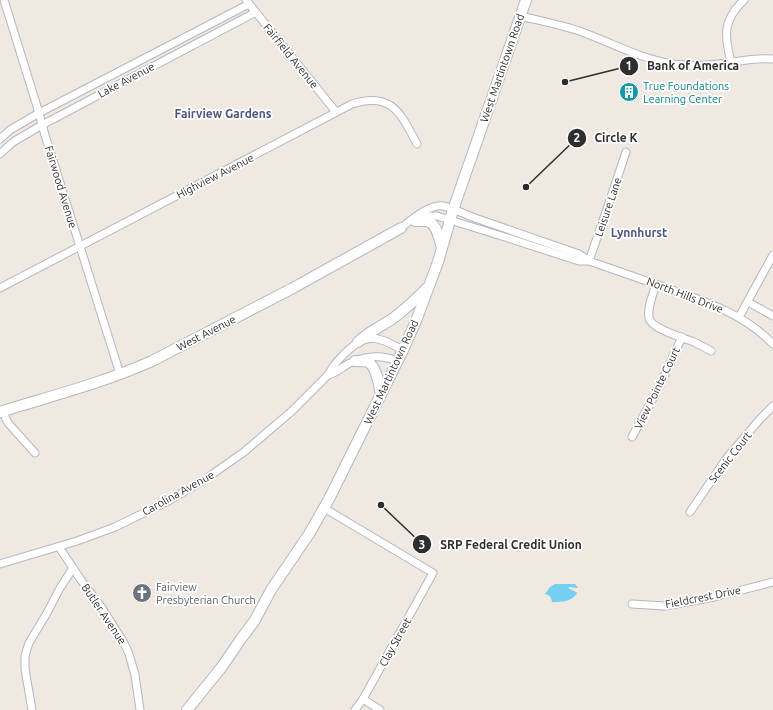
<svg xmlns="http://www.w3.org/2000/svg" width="773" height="710" font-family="Ubuntu,sans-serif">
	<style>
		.water { fill: #75cff0 }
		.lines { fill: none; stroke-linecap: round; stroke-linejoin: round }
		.street-casing { stroke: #b4b7c1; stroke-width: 9 }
		.secondary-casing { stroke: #b4b7c1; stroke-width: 12 }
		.street { stroke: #fff; stroke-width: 7 }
		.secondary { stroke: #fff; stroke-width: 10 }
		.labels { text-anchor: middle; stroke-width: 3.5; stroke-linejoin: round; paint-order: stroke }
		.street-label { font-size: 11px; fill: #2e2e2e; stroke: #fff }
		.culture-label { font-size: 11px; fill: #0d838f; stroke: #fff; text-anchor: start }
		.worship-label { font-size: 11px; fill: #5b616d; stroke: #fff; text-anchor: start }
		.neighbourhood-label { font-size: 12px; font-weight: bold; fill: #4d5680; stroke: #fff }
		.leader { fill: none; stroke: #2e2e2e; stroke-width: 1.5 }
		.callout-dot { fill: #2e2e2e; stroke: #fff; stroke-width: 1.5 }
		.mark-label { font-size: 12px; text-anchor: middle; font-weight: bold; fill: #fff }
		.callout-label { font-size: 12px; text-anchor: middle; font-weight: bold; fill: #2e2e2e; stroke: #fff; stroke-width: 3.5; stroke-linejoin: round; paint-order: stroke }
	</style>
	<rect width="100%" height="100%" fill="#efe9e1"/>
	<path class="water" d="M555 584H575L578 588H577L570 587 568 588 576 592 577 593C572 602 561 602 552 602 551 597 550 595 545 594L550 587Z"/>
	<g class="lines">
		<defs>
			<g id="street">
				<polyline points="4,0 36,103 45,135 120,374"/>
				<polyline points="246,0 336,112"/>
				<path d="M520 16C541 21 562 25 582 32 612 43 641 59 673 64 688 66 704 66 719 64 737 62 755 57 773 59"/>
				<path d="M731 62C724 35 723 20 744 0"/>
				<polyline points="0,139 10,130 39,113 249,4"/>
				<polyline points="0,154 13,142 42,125 256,12"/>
				<polyline points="421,219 429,216 437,216 508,238 579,261 589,261"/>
				<path d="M401 228C411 220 429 204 443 206 451 207 466 215 475 218 509 230 544 242 579 254L589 261C612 269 635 277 658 285 700 300 741 311 773 344"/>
				<polyline points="589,261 609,203 626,152"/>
				<path d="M656 284C653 294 647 308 649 318 651 329 684 338 694 342 700 345 706 348 711 351"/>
				<path d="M0 288 352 104C392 91 401 114 417 144"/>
				<polyline points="748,302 773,316"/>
				<polyline points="739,317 773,255"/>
				<path d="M328 375C336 373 341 368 348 364 363 356 381 354 397 361"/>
				<polyline points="3,411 6,419 9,424 35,453"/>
				<polyline points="632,437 658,389 682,337"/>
				<polyline points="324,508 433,573 363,699 355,710"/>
				<polyline points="690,512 726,459 760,419 773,406"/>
				<polyline points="59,547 81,580 102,608 124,643 129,654 135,675 140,710"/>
				<polyline points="0,564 77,541 115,527 166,502 204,480 244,452 292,411 328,375 334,365 344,354 358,342 367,339 374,338 385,341 403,350"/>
				<polyline points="632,604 665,606 714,597 773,582"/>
				<polyline points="363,699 380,710"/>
				<polyline points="32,710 25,669 25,656 27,649 29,643 47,613 60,588 73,568"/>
			</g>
			<g id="secondary">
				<path d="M415 221C419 221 422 221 426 221 437 222 439 239 442 248"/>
				<path d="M358 342C367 333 378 328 389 321 403 312 415 300 427 288"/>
				<path d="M355 361C359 361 364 361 368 362 377 367 379 386 381 394"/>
				<path d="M0 412C51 396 103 383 152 361L293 288 401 228"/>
				<polyline points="187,710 221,668 241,639 255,620 271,590 309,534 329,499 403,350 416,321 438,262 453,210 526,0"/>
			</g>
		</defs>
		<use href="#street" class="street-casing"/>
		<use href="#secondary" class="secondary-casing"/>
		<use href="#street" class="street"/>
		<use href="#secondary" class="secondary"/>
	</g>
	<defs>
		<symbol id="building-disc" viewBox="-11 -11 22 22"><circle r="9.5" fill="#0f9aa8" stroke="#fff"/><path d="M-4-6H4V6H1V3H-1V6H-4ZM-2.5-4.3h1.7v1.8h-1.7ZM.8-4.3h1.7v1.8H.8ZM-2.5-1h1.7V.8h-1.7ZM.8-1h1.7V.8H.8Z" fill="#fff"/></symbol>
		<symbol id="church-disc" viewBox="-11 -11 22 22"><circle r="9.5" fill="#6b7280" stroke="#fff"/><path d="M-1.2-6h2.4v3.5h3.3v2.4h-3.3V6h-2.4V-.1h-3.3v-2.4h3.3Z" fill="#fff"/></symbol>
	</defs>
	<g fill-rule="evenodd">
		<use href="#building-disc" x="618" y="81" width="22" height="22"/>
		<use href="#church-disc" x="131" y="582" width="22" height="22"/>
	</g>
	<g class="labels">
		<g class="street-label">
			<text transform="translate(291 56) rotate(51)" y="4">Fairfield Avenue</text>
			<text transform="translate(502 68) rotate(-71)" y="4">West Martintown Road</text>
			<text transform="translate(126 80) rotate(-28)" y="4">Lake Avenue</text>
			<text transform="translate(215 176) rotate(-27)" y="4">Highview Avenue</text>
			<text transform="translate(61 187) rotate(73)" y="4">Fairwood Avenue</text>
			<text transform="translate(608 207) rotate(-71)" y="4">Leisure Lane</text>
			<text transform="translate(685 295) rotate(21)" y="4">North Hills Drive</text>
			<text transform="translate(206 333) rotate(-27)" y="4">West Avenue</text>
			<text transform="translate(391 372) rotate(-65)" y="4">West Martintown Road</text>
			<text transform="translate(657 388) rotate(-64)" y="4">View Pointe Court</text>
			<text transform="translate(730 457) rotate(-52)" y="4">Scenic Court</text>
			<text transform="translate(178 493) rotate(-29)" y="4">Carolina Avenue</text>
			<text transform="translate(703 597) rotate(-11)" y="4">Fieldcrest Drive</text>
			<text transform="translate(104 614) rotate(56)" y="4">Butler Avenue</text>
			<text transform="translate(395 642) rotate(-61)" y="4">Clay Street</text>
		</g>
		<g class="culture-label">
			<text x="643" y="90">True Foundations<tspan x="643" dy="13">Learning Center</tspan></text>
		</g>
		<g class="worship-label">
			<text x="156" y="591">Fairview<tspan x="156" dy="13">Presbyterian Church</tspan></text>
		</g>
		<g class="neighbourhood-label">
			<text x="223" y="118">Fairview Gardens</text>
			<text x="639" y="237">Lynnhurst</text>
		</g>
	</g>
	<path class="leader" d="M565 82L629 66M526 187L577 138M381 505L422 544"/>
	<g class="callout-dot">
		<circle cx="565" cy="82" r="4"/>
		<circle cx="526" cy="187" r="4"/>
		<circle cx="381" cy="505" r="4"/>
		<circle cx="629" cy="66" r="10"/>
		<circle cx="577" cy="138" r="10"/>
		<circle cx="422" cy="544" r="10"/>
	</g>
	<g class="mark-label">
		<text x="629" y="70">1</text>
		<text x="577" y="142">2</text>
		<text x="422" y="549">3</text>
	</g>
	<g class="callout-label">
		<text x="693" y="70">Bank of America</text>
		<text x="616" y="142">Circle K</text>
		<text x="511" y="549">SRP Federal Credit Union</text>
	</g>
</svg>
